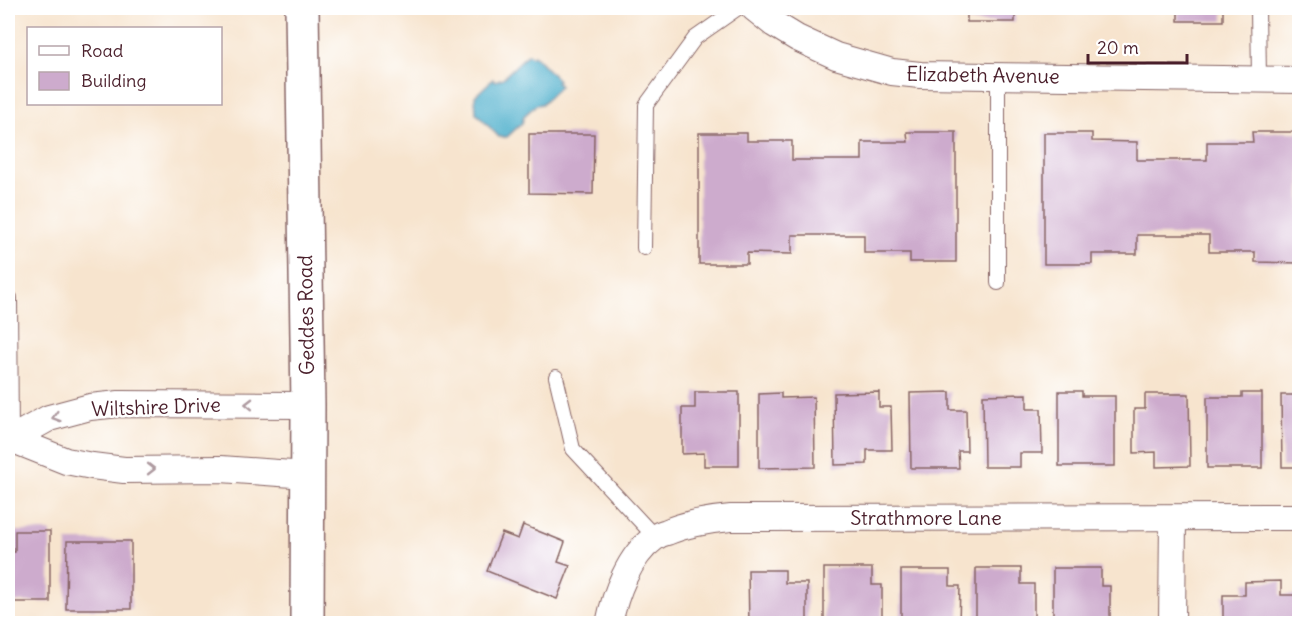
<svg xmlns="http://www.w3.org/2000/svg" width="1307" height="631" font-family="Delius,sans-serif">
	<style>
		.water { fill: #4caecb; stroke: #4b667b; stroke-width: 1.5 }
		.building { fill: #cdabcd }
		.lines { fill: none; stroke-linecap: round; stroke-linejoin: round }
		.lane-casing { stroke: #876464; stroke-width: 16 }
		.street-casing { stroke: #876464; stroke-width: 28 }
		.secondary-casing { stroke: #876464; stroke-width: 36 }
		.lane { stroke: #fff; stroke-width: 14 }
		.street { stroke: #fff; stroke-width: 26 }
		.secondary { stroke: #fff; stroke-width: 33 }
		.oneway { stroke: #ae9aa0 }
		.labels { text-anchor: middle; stroke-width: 4.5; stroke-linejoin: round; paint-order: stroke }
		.street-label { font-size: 20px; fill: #4a1f2b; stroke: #fff }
	</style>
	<rect width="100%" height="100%" fill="#fff"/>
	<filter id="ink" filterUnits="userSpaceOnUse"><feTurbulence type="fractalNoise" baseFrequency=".0167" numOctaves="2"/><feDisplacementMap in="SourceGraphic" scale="12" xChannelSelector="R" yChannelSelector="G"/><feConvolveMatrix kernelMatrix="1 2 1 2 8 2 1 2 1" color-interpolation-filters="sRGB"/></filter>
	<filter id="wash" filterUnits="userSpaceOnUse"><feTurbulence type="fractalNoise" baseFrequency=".008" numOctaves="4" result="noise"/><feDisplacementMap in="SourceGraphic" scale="24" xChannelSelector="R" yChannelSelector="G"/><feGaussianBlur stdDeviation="1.35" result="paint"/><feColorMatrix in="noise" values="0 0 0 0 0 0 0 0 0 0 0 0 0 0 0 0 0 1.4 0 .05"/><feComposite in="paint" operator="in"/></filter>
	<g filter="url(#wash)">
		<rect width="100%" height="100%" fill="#f7e4ce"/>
		<polygon class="water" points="528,54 532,57 534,55 558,80 556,82 560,86 542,104 536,105 524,116 522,123 507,137 499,137 476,113 475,96 493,79 495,81 503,78"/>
		<g id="blocks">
			<g class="building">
				<polygon points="967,8 1060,8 1060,12 1015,12 1015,22 967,22"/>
				<polygon points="1132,8 1223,8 1223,21 1178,21 1178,11 1132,11"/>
				<polygon points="907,132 956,132 956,262 910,262 910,253 864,253 864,235 792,235 792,254 747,253 747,264 699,264 699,133 747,133 747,141 792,141 792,160 862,160 862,142 908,142"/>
				<polygon points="1252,132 1300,132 1300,263 1255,262 1255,252 1209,252 1209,235 1137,235 1137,254 1092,254 1092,264 1044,264 1044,133 1092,133 1092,141 1137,142 1137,160 1207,160 1207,142 1253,142"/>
				<polygon points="529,134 594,134 593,194 529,193"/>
				<polygon points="1059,391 1082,391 1082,396 1115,396 1115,466 1059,466"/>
				<polygon points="695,392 739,392 739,466 704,466 704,453 682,454 682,408 695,408"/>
				<polygon points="879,392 879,407 891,407 892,450 867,450 867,464 835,465 834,393"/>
				<polygon points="950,392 950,410 966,410 967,451 958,451 959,468 911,468 910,393"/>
				<polygon points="781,393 781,398 814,397 815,467 759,468 759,394"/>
				<polygon points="1242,393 1262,393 1262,468 1207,468 1207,397 1242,397"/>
				<polygon points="1027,394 1027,409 1041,409 1042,453 1020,453 1020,467 984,467 983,395"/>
				<polygon points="1145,394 1189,394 1190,466 1156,467 1156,452 1134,453 1134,409 1145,409"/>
				<polygon points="1281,395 1300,395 1300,467 1282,467"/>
				<polygon points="523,525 565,542 558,562 570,566 557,599 487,571 502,533 518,539"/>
				<polygon points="15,531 50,531 50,602 8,602 8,552 15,552"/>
				<polygon points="67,541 131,541 131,609 66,609"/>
				<polygon points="824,568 872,568 872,585 882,585 882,624 824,624"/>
				<polygon points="976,568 1021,568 1021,584 1034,584 1034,624 976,624"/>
				<polygon points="1053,568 1101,568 1101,586 1110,586 1110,624 1053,624"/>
				<polygon points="748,570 785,570 785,583 807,583 807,624 749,624"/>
				<polygon points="901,570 950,570 950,586 960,586 959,624 901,624"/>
				<polygon points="1281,581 1281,595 1299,595 1299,624 1223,624 1223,595 1245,595 1245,582"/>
			</g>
		</g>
	</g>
	<g filter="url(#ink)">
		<use href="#blocks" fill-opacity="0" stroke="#876464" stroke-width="1.5"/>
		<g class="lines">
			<defs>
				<g id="lane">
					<polyline points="1258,8 1259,79"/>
					<polyline points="998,76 998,283"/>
					<polyline points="644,248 646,105 695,38 738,8"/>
					<polyline points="10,298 11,439"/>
					<polyline points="556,377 573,449 655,537"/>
				</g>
				<g id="street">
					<polyline points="754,8 774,24 797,38 836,56 892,72 920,75 1300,80"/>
					<polyline points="307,475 221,469 124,470 92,466 66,461 11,439 49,418 90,407 119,404 308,405"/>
					<path d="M609 624C615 594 629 556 654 538 658 535 663 533 667 532 688 523 709 520 731 518L1300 517"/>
					<polyline points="1172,624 1173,518"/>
				</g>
				<polyline id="secondary" points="302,8 308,405 307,624"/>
			</defs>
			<use href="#lane" class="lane-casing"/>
			<use href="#street" class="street-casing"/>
			<use href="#secondary" class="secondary-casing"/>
			<use href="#lane" class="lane"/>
			<use href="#street" class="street"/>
			<use href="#secondary" class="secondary"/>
		</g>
		<defs><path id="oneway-chevron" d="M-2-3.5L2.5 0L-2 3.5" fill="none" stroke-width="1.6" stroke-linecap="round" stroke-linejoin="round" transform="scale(1.5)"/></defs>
		<g class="oneway">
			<use href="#oneway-chevron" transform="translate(249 404) rotate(-179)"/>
			<use href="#oneway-chevron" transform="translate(56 417) rotate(163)"/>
			<use href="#oneway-chevron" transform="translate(151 469)"/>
		</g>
	</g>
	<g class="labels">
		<g class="street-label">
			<text transform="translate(983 75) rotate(1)" y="7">Elizabeth Avenue</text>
			<text transform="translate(306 315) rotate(-91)" y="7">Geddes Road</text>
			<text transform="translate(156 407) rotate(-2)" y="7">Wiltshire Drive</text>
			<text x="926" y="525">Strathmore Lane</text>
		</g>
	</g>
	<rect width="1307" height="631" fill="none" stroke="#fff" stroke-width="30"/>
	<rect x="27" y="27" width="195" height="78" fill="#ffffff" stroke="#b7a5aa" stroke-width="1.5"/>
	<rect x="39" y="46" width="30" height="9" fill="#ffffff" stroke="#b7a5aa" stroke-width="1.5"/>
	<text x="81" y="57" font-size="18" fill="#4a1f2b">Road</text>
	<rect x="39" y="72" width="30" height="18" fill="#cdabcd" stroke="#b7a5aa" stroke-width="1.5"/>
	<text x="81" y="87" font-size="18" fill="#4a1f2b">Building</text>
	<path d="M1088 54v9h99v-9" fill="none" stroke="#4a1f2b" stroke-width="3"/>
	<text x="1097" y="54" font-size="18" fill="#4a1f2b" stroke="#ffffff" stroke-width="4.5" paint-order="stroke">20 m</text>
</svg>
